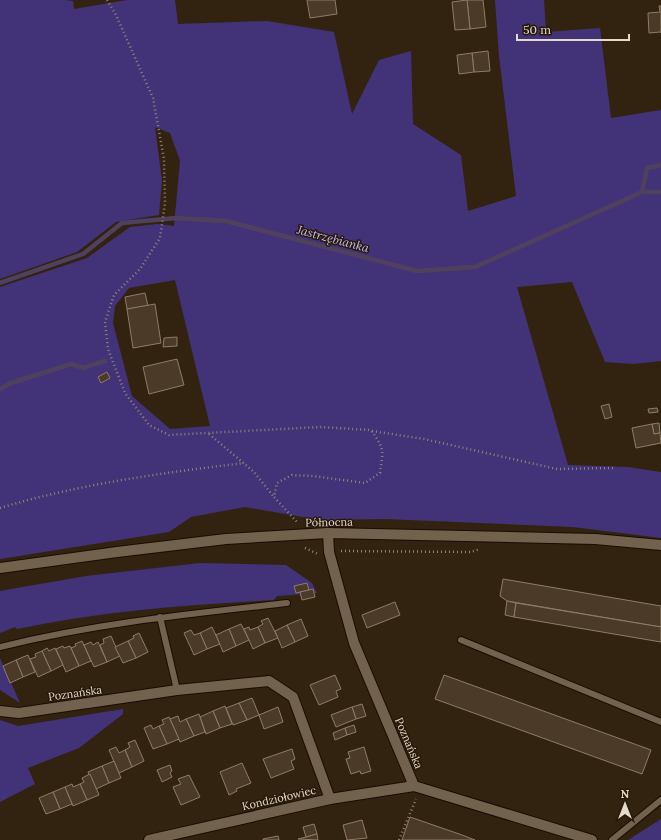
<svg xmlns="http://www.w3.org/2000/svg" width="661" height="840" font-family="Lora,serif">
	<style>
		.green { fill: #423378; fill-rule: evenodd }
		.lines { fill: none; stroke-linecap: round; stroke-linejoin: round }
		.stream { stroke: #4f415e; stroke-width: 4.5 }
		.building { fill: #4a3a27; stroke: #8f7c67 }
		.service-casing { stroke: #190c00; stroke-width: 8 }
		.minor-casing { stroke: #190c00; stroke-width: 12 }
		.path { stroke: #928576; stroke-width: 2.5; stroke-dasharray: 1 3; stroke-linecap: butt }
		.service { stroke: #72614c; stroke-width: 6 }
		.minor { stroke: #72614c; stroke-width: 10 }
		.labels { text-anchor: middle; stroke-width: 3; stroke-linejoin: round; paint-order: stroke }
		.street-label { font-size: 11px; fill: #e3d9cd; stroke: #281907 }
		.water-label { font-size: 12px; font-style: italic; fill: #c0b8f8; stroke: #281907 }
	</style>
	<rect width="100%" height="100%" fill="#322310"/>
	<g class="green">
		<path d="M0 0H65L73 1 74 9 127 0H175L178 24 267 21 334 32 352 114 379 60 411 51 413 124 461 155 468 211 516 196 499 56 495 0H544L546 32 600 28 611 118 661 110V361L633 364 605 362 572 282 517 287 568 465 628 467 661 472V538L573 527 385 519 320 520 245 507 191 517 169 532 0 559V287L87 258 130 227 157 224 174 226 180 161 170 133 155 127 162 181 159 215 116 222 77 252 0 279ZM175 280 210 426 170 429 132 396 113 323 115 306 129 288Z"/>
		<path d="M200 563 286 565 312 583 317 593 277 596 274 600C188 605 102 611 17 629L15 627 0 633V591L86 576Z"/>
		<polygon points="0,658 20,703 0,690"/>
		<polygon points="123,709 123,714 79,748 28,768 35,784 0,802 0,720 18,726"/>
		<polygon points="661,819 661,840 628,840"/>
	</g>
	<g class="lines">
		<g class="stream">
			<polyline points="642,192 647,168 661,165"/>
			<polyline points="0,283 83,254 122,223 176,218 226,221 417,271 475,267 642,192 661,192"/>
			<polyline points="0,389 11,383 71,364 83,368 105,361"/>
		</g>
	</g>
	<g class="building">
		<polygon points="307,0 335,0 337,14 310,18"/>
		<polygon points="467,0 483,0 486,27 470,29"/>
		<polygon points="467,0 470,29 455,30 452,2"/>
		<polygon points="659,6 661,6 661,33 660,32 649,33 648,13 660,12"/>
		<polygon points="488,51 490,71 474,72 472,53"/>
		<polygon points="472,53 474,72 459,74 457,55"/>
		<polygon points="145,293 148,306 127,309 125,297"/>
		<polygon points="155,304 161,343 133,348 127,309"/>
		<polygon points="177,337 177,346 163,347 164,338"/>
		<polygon points="177,359 184,385 149,394 143,367"/>
		<polygon points="107,372 110,378 101,383 98,377"/>
		<polygon points="609,404 612,417 605,419 601,406"/>
		<polygon points="657,408 658,412 649,413 648,409"/>
		<polygon points="659,423 660,433 654,434 652,424"/>
		<polygon points="652,424 654,434 660,433 661,443 636,448 632,428"/>
		<polygon points="503,579 661,606 661,627 507,601 500,596"/>
		<polygon points="307,583 309,590 296,593 294,586"/>
		<polygon points="313,589 315,597 302,600 300,592"/>
		<polygon points="507,601 516,603 514,617 505,615"/>
		<polygon points="395,602 400,615 367,628 362,615"/>
		<polygon points="516,603 661,627 661,642 514,617"/>
		<polygon points="268,618 278,638 265,643 258,627 263,624 261,621"/>
		<polygon points="301,619 308,636 295,642 287,625"/>
		<polygon points="241,624 249,640 236,646 229,629"/>
		<polygon points="287,625 295,642 282,648 275,631"/>
		<polygon points="212,627 220,644 207,649 200,633"/>
		<polygon points="249,627 250,630 258,627 265,643 253,649 244,629"/>
		<polygon points="229,629 236,646 223,652 216,635"/>
		<polygon points="191,630 194,635 200,633 207,649 194,655 184,633"/>
		<polygon points="139,633 148,652 136,658 128,641 134,638 133,636"/>
		<polygon points="111,636 120,656 107,662 100,645 104,643 103,639"/>
		<polygon points="82,641 91,661 79,666 71,648 76,646 75,644"/>
		<polygon points="128,641 136,658 123,663 115,647"/>
		<polygon points="91,642 93,645 98,642 107,662 94,667 84,645"/>
		<polygon points="63,646 64,648 70,646 79,666 66,672 56,649"/>
		<polygon points="47,648 49,651 55,648 63,665 51,671 42,651"/>
		<polygon points="42,651 51,671 38,677 30,659 36,657 35,654"/>
		<polygon points="28,655 35,672 23,677 16,660"/>
		<polygon points="16,660 23,677 10,683 3,666"/>
		<polygon points="335,675 341,689 336,691 338,697 319,705 310,685"/>
		<polygon points="444,675 651,750 642,774 435,699"/>
		<polygon points="252,698 259,715 247,720 239,703"/>
		<polygon points="239,703 247,720 233,725 226,708"/>
		<polygon points="362,704 366,716 356,719 352,707"/>
		<polygon points="225,706 232,724 220,728 213,711"/>
		<polygon points="278,707 283,722 264,729 259,715"/>
		<polygon points="352,707 356,719 336,727 331,715"/>
		<polygon points="213,711 220,728 206,734 200,717"/>
		<polygon points="199,714 205,732 194,736 186,719"/>
		<polygon points="178,716 180,722 186,719 194,736 180,742 170,719"/>
		<polygon points="169,717 179,739 167,744 159,726 164,724 162,720"/>
		<polygon points="151,725 153,729 159,726 167,744 153,749 144,728"/>
		<polygon points="354,725 356,732 347,735 345,728"/>
		<polygon points="345,728 347,735 335,740 333,733"/>
		<polygon points="135,740 144,761 132,767 125,750 130,747 128,743"/>
		<polygon points="116,747 119,753 125,750 132,767 119,773 109,750"/>
		<polygon points="364,747 371,771 361,774 360,771 351,774 346,759 350,758 348,752"/>
		<polygon points="292,749 295,759 291,761 294,769 271,778 263,759"/>
		<polygon points="114,761 121,778 109,783 102,766"/>
		<polygon points="242,763 251,783 236,789 237,791 229,795 220,772"/>
		<polygon points="170,765 172,771 170,773 172,777 162,782 157,770"/>
		<polygon points="102,766 109,783 96,789 88,772"/>
		<polygon points="90,774 99,795 87,800 80,784 84,782 82,778"/>
		<polygon points="189,775 200,797 181,805 173,787 181,784 178,779"/>
		<polygon points="72,784 73,787 80,784 87,800 73,806 65,787"/>
		<polygon points="65,787 72,804 60,809 53,792"/>
		<polygon points="53,792 60,809 46,814 39,798"/>
		<polygon points="410,817 462,835 475,840 402,840"/>
		<polygon points="362,820 367,838 347,840 343,825"/>
		<polygon points="314,824 317,834 306,837 303,827"/>
		<polygon points="317,834 318,840 298,839 306,837"/>
		<polygon points="278,836 279,840 263,840 263,839"/>
	</g>
	<g class="lines">
		<defs>
			<g id="service">
				<polyline points="160,617 177,690"/>
				<polyline points="461,640 661,722"/>
				<path d="M0 647C96 623 189 614 287 603"/>
				<polyline points="612,840 661,800"/>
			</g>
			<g id="minor">
				<polyline points="328,533 329,552 354,643 414,786"/>
				<polyline points="0,568 117,552 226,539 328,533 595,539 661,545"/>
				<polyline points="0,711 19,713 177,690 269,681 293,697 330,799"/>
				<polyline points="149,840 330,799 414,786 592,840"/>
			</g>
		</defs>
		<use href="#service" class="service-casing"/>
		<use href="#minor" class="minor-casing"/>
		<g class="path">
			<path d="M107 0 116 15 153 98 164 159 165 203 160 238 140 269 114 295 105 322 108 349 125 393 149 425 169 435 320 427 371 430C385 449 383 451 380 473L365 483 313 476 292 475 277 483 274 497 297 522"/>
			<polyline points="372,431 424,439 557,469 613,468"/>
			<polyline points="209,434 254,472 274,497"/>
			<path d="M0 508C79 484 162 473 244 463"/>
			<polyline points="305,548 318,554"/>
			<polyline points="341,551 471,552 480,549"/>
			<polyline points="399,840 416,799"/>
		</g>
		<use href="#service" class="service"/>
		<use href="#minor" class="minor"/>
	</g>
	<g class="labels">
		<g class="street-label">
			<text transform="translate(329 522) rotate(-1)" y="4">Północna</text>
			<text transform="translate(75 693) rotate(-8)" y="4">Poznańska</text>
			<text transform="translate(409 743) rotate(67)" y="4">Poznańska</text>
			<text transform="translate(279 798) rotate(-13)" y="4">Kondziołowiec</text>
		</g>
		<g class="water-label">
			<text transform="translate(333 239) rotate(15)" y="4">Jastrzębianka</text>
		</g>
	</g>
	<g transform="translate(625 804)" stroke="#281907" stroke-width="3" paint-order="stroke">
	<path d="M0-3L7 15L0 10L-7 15Z" fill="#e3d9cd"/>
	<text y="-6" font-size="11" font-weight="bold" text-anchor="middle" fill="#e3d9cd">N</text>
	</g>
	<path d="M517 34v6h112v-6" fill="none" stroke="#e3d9cd" stroke-width="2"/>
	<text x="523" y="34" font-size="12" fill="#e3d9cd" stroke="#281907" stroke-width="3" paint-order="stroke">50 m</text>
</svg>
